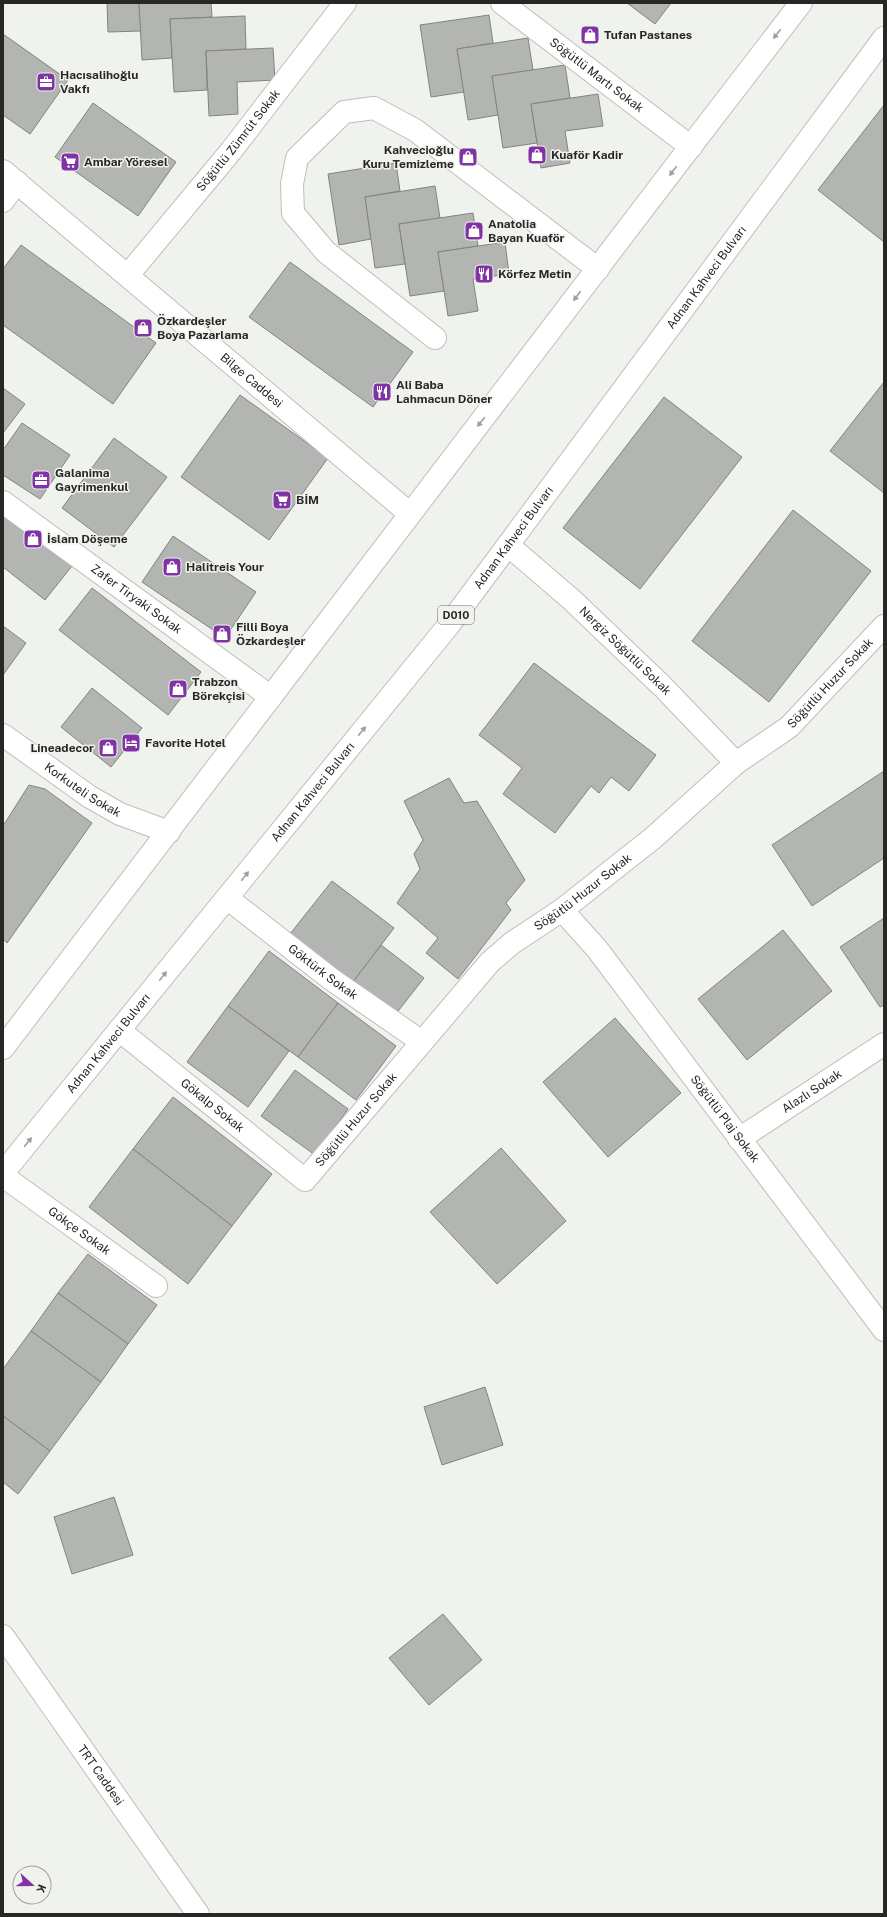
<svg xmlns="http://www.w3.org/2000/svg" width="887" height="1917" font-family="'Public Sans',sans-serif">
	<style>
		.building { fill: #b3b5b2; stroke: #828481 }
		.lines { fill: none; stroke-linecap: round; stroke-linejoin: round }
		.minor-casing { stroke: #bdbfbb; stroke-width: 24 }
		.highway-casing { stroke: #bdbfbb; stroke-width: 24 }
		.minor { stroke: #fff; stroke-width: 22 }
		.highway { stroke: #fff; stroke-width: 22 }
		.oneway { fill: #9e9e9d }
		.labels { text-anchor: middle; stroke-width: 3; stroke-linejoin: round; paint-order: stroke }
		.shield { fill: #f0f2ee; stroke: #636562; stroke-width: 1 }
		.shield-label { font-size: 11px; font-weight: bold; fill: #272826 }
		.poi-label { font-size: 12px; font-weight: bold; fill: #272826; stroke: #f0f2ee; text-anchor: start }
		.street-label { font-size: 12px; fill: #272826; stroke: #f0f2ee }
	</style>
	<rect width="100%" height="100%" fill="#f0f2ee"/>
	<g class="building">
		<polygon points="107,3 139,3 141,31 108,32"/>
		<polygon points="139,3 211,3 212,17 170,19 172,58 142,60"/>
		<polygon points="627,3 671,3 655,24"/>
		<polygon points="489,15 493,43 457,49 464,92 431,97 420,25"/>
		<polygon points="245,16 246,49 206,51 207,90 174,92 170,19"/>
		<polygon points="3,34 68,80 30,134 3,115"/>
		<polygon points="528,38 533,70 492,76 498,115 468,120 457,49"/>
		<polygon points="273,48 275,80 237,82 238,114 209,116 206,51"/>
		<polygon points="565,65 570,98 531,104 537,143 503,148 492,76"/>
		<polygon points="598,94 603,126 565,131 570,163 541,168 531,104"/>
		<polygon points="93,103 176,162 138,216 55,157"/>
		<polygon points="884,105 884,242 818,190"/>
		<polygon points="396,163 400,191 365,197 371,239 339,245 328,174"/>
		<polygon points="435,186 440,218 399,224 405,264 375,268 365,197"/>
		<polygon points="473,213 478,246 438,252 444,291 410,296 399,224"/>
		<polygon points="505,242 509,274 473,279 478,311 448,316 438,252"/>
		<polygon points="21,245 156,343 113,404 3,325 3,269"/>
		<polygon points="290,262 413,352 373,407 249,317"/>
		<polygon points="884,382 884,493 830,451"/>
		<polygon points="3,388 25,404 3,433"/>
		<polygon points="240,395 328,458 269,540 181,477"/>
		<polygon points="664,397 742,457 640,589 563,528"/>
		<polygon points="22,423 70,455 40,499 3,475 3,450"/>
		<polygon points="114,438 167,477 114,547 62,508"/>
		<polygon points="793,510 871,571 769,702 692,641"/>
		<polygon points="3,512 72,566 45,600 3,567"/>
		<polygon points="173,536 256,592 225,638 142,582"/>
		<polygon points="92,588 201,672 168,715 59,630"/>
		<polygon points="3,626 26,643 3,675"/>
		<polygon points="534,663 656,755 629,791 611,777 599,793 591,786 555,833 503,794 522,768 479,735"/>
		<polygon points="92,688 142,728 111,767 61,727"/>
		<polygon points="884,771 884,858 812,906 772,845"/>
		<polygon points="449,778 464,803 477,801 525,880 506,903 511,910 458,979 426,953 438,938 397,903 420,869 414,854 423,840 404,801"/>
		<polygon points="29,785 45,789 92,823 7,943 3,939 3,826"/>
		<polygon points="332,881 394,928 353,982 290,934"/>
		<polygon points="884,918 884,1005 880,1007 840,947"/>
		<polygon points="783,930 832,991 747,1060 698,999"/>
		<polygon points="381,945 424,978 395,1015 353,982"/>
		<polygon points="269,951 338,1003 298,1057 228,1006"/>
		<polygon points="338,1003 396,1046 356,1100 298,1057"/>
		<polygon points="228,1006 289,1051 248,1107 187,1062"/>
		<polygon points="615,1018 681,1093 608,1157 543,1082"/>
		<polygon points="295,1070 348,1109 315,1155 261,1116"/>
		<polygon points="173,1097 272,1174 232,1226 133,1149"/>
		<polygon points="501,1148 566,1221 497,1284 430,1212"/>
		<polygon points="133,1149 232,1226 188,1284 89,1207"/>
		<polygon points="88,1254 157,1305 128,1344 58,1293"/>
		<polygon points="58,1293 128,1344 101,1382 31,1331"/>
		<polygon points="31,1331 101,1382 50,1451 3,1416 3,1369"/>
		<polygon points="485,1387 503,1445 442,1465 424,1407"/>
		<polygon points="3,1416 50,1451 18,1494 3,1482"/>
		<polygon points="114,1497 133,1555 72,1574 54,1517"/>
		<polygon points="443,1614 482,1660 429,1705 389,1658"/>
	</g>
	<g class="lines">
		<defs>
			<g id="minor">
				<path id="s1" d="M502 3 691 147"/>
				<path id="s2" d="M3 171 409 513"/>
				<polyline points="3,201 17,182"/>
				<path id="s3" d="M128 275 231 151 345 3"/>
				<polyline points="435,338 326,252 293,213 292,184 297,158 344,112 374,108 415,130 598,269"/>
				<path id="s4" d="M3 502 271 697"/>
				<path id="s5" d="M508 545 572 600 663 687 736 763"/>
				<path id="s6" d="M3 735 90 797 120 814 169 832"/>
				<path id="s7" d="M227 898 331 979 422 1042"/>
				<path id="s8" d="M562 910 597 949 884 1330"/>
				<path id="s9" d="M119 1030 305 1180 490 962 512 943 562 910 653 838 736 763 789 727 884 626"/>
				<path id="s10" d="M739 1139 884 1044"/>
				<path id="s11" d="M3 1176 156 1286"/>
				<path id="s12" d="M3 1636 198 1914"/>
			</g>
			<g id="highway">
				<path d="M3 1048C270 701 533 350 801 3"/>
				<path id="s13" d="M3 1173 448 626 884 38"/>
			</g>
		</defs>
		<use href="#minor" class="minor-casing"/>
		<use href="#highway" class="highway-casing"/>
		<use href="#minor" class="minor"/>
		<use href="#highway" class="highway"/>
	</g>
	<defs><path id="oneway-solid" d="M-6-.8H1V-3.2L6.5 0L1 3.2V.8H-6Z"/></defs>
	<g class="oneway">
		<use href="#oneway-solid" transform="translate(777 34) rotate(128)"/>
		<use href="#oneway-solid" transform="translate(673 171) rotate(127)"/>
		<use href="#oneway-solid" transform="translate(577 296) rotate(127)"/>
		<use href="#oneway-solid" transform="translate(481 422) rotate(128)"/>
		<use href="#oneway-solid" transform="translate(362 731) rotate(-51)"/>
		<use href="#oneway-solid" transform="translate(245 876) rotate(-51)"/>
		<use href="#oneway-solid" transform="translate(163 976) rotate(-51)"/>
		<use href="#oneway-solid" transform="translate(28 1142) rotate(-51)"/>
	</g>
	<defs>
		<symbol id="shop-square" viewBox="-11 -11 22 22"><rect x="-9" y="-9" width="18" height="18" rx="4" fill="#8033a4" stroke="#f0f2ee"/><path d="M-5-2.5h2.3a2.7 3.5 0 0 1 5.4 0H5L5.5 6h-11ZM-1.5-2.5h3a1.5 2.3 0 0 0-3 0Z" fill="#fff"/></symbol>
		<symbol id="office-square" viewBox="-11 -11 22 22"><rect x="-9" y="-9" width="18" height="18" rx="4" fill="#8033a4" stroke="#f0f2ee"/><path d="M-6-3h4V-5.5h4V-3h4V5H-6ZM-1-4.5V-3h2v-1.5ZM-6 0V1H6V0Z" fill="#fff"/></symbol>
		<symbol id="supermarket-square" viewBox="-11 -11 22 22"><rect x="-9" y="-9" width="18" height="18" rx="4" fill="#8033a4" stroke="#f0f2ee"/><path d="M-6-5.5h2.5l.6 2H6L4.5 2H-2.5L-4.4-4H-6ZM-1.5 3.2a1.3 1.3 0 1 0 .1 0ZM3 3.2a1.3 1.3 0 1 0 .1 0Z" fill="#fff"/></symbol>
		<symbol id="restaurant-square" viewBox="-11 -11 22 22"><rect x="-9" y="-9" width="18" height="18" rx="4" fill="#8033a4" stroke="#f0f2ee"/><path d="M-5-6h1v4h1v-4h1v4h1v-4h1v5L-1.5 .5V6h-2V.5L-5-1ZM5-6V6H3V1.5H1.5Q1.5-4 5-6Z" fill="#fff"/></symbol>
		<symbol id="hotel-square" viewBox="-11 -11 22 22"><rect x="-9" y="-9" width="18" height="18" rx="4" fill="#8033a4" stroke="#f0f2ee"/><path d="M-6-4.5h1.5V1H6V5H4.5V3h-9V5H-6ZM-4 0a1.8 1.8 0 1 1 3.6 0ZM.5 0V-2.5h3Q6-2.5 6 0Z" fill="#fff"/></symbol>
	</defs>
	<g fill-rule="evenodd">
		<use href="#shop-square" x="579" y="24" width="22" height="22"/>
		<use href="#office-square" x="35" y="71" width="22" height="22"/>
		<use href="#shop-square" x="526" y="144" width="22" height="22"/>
		<use href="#shop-square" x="457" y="146" width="22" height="22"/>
		<use href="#supermarket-square" x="59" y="151" width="22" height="22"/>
		<use href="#shop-square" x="463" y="220" width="22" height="22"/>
		<use href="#restaurant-square" x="473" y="263" width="22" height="22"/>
		<use href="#shop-square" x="132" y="317" width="22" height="22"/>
		<use href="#restaurant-square" x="371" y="381" width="22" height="22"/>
		<use href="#office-square" x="30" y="469" width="22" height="22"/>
		<use href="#supermarket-square" x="271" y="489" width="22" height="22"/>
		<use href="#shop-square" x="22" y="528" width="22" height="22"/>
		<use href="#shop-square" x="161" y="556" width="22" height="22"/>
		<use href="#shop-square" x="211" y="623" width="22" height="22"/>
		<use href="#shop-square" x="167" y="678" width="22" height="22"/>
		<use href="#hotel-square" x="120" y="732" width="22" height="22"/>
		<use href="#shop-square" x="97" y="737" width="22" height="22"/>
	</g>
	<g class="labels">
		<rect class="shield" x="438" y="606" width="36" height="18" rx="3"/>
		<g class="shield-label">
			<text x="456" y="619">D010</text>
		</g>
		<g class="poi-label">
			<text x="604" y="39">Tufan Pastanes</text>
			<text x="60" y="79">Hacısalihoğlu<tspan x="60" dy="14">Vakfı</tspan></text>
			<text x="454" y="154" text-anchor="end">Kahvecioğlu<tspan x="454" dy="14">Kuru Temizleme</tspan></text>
			<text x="551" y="159">Kuaför Kadir</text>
			<text x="84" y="166">Ambar Yöresel</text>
			<text x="488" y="228">Anatolia<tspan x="488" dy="14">Bayan Kuaför</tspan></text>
			<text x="498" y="278">Körfez Metin</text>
			<text x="157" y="325">Özkardeşler<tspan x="157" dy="14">Boya Pazarlama</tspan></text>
			<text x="396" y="389">Ali Baba<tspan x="396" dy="14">Lahmacun Döner</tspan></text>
			<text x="55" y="477">Galanima<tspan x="55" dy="14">Gayrimenkul</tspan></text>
			<text x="296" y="504">BİM</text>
			<text x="47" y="543">İslam Döşeme</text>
			<text x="186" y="571">Halitreis Your</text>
			<text x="236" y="631">Filli Boya<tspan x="236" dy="14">Özkardeşler</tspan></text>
			<text x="192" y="686">Trabzon<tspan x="192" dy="14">Börekçisi</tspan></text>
			<text x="145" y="747">Favorite Hotel</text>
			<text x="94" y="752" text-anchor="end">Lineadecor</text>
		</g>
		<g class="street-label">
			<text dy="4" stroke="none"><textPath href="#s1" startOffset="119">Söğütlü Martı Sokak</textPath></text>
			<text dy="4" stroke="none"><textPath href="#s3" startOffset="174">Söğütlü Zümrüt Sokak</textPath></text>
			<text dy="4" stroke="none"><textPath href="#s13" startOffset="1139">Adnan Kahveci Bulvarı</textPath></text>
			<text dy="4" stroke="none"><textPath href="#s2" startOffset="325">Bilge Caddesi</textPath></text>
			<text dy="4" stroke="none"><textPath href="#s13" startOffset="815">Adnan Kahveci Bulvarı</textPath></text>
			<text dy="4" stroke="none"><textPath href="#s4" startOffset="165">Zafer Tiryaki Sokak</textPath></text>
			<text dy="4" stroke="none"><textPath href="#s5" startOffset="158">Nergiz Söğütlü Sokak</textPath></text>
			<text dy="4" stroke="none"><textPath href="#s9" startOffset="966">Söğütlü Huzur Sokak</textPath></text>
			<text dy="4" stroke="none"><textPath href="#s6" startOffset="97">Korkuteli Sokak</textPath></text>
			<text dy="4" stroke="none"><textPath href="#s13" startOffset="491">Adnan Kahveci Bulvarı</textPath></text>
			<text dy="4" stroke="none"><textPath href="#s9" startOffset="641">Söğütlü Huzur Sokak</textPath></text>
			<text dy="4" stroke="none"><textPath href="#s7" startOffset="121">Göktürk Sokak</textPath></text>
			<text dy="4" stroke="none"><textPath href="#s13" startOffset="167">Adnan Kahveci Bulvarı</textPath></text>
			<text dy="4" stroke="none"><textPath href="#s10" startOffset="87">Alazlı Sokak</textPath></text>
			<text dy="4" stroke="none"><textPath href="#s9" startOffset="120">Gökalp Sokak</textPath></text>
			<text dy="4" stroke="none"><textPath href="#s8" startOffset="265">Söğütlü Plaj Sokak</textPath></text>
			<text dy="4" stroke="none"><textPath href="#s9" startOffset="318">Söğütlü Huzur Sokak</textPath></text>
			<text dy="4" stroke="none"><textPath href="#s11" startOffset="94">Gökçe Sokak</textPath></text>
			<text dy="4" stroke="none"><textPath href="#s12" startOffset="170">TRT Caddesi</textPath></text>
		</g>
	</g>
	<rect width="887" height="1917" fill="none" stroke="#272826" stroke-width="8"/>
	<g transform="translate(32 1885) rotate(111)"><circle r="19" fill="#f0f2ee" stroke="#a0a19e"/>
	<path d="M0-3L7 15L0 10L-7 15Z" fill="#8033a4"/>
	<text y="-6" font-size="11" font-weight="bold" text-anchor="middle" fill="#272826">K</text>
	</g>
</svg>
